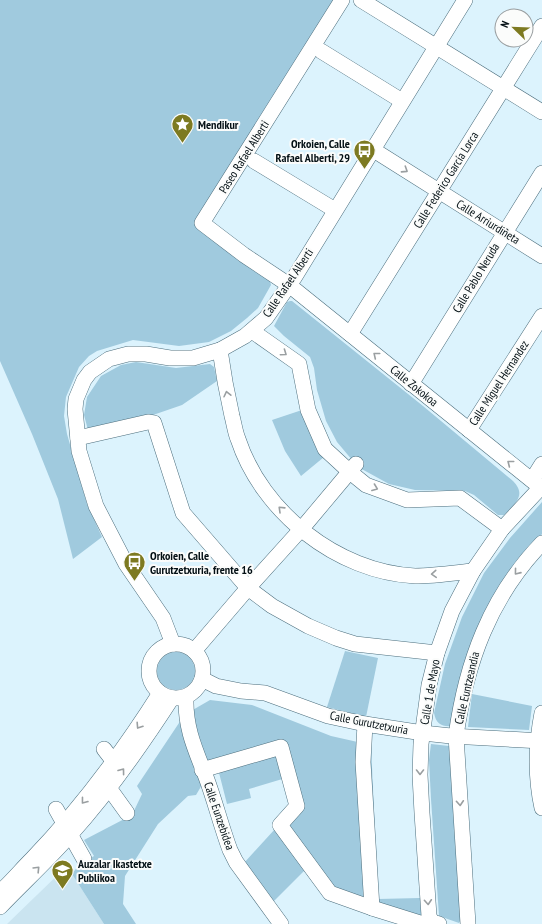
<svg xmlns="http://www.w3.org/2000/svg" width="542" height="924" font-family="'PT Sans Narrow',sans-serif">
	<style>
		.built { fill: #cae4f0 }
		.green { fill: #a0cade }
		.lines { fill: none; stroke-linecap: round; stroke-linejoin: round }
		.minor-casing { stroke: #4c6e7d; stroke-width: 16 }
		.minor { stroke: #fff; stroke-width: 15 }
		.oneway { stroke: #9a9fa1 }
		.labels { text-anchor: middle; stroke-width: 4; stroke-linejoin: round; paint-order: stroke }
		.poi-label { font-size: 12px; font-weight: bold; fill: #030f14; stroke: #fbfcfb; text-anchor: start }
		.street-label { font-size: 12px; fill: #030f14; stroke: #fbfcfb }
	</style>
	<rect width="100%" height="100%" fill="#dcf3fd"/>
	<polygon class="built" points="68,865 72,874 104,924 7,924"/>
	<g class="green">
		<polygon points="0,0 337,0 197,222 270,281 271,285 258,308 247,318 231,331 209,342 179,346 133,340 97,351 89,356 79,367 66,397 64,416 67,434 87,504 102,537 73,559 58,499 32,434 0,361"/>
		<path d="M290 301H292L423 406 513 481C527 495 515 504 504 515H498L474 495 465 491 415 490 389 484 358 467 337 442 326 421 317 390 314 368 310 357 284 336 274 326 287 302Z"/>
		<polygon points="136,362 176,368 210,364 214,367 217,381 182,405 153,415 88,430 84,415 87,397 101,376 121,365"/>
		<polygon points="302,410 310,434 324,457 301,476 285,451 272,420"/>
		<path d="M542 502V534L520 560 452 726C442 727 436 724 434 713L445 664 462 617 484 573 510 538Z"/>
		<polygon points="345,651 378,658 366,717 327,707"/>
		<circle cx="176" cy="671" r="19"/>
		<polygon points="472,694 532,706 529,730 468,727"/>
		<polygon points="210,700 252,705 331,736 371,745 378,899 420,898 422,924 377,916 307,868 273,902 244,863 275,829 303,807 284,742 207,764 191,711"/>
		<polygon points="185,714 206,778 196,795 188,796 158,824 125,876 123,904 136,924 104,924 72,874 78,866 94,856 84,840 132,815 142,794 137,786"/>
		<polygon points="431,744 449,746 463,916 459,923 439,916 431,799 429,760"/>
		<polygon points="281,747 289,777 249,789 251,798 227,804 217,765"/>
	</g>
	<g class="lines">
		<defs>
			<g id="minor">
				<polyline points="342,0 202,223 244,255 289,285 540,487"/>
				<polyline points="361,0 542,112"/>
				<polyline points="321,51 402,101"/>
				<polyline points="372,149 542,256"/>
				<polyline points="254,161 335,210"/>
				<polyline points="252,331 299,364 308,410 325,449 350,472 366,485 407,500 460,498 502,529"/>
				<polyline points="350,334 542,26"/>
				<path d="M220 350C223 372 227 394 232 416 234 423 235 432 238 439 262 512 337 572 415 576 434 576 454 573 473 571"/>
				<polyline points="411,384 542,173"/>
				<polyline points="469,430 542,316"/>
				<polyline points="78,438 148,422 154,423 183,513 248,588 272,606 308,626 336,638 355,644 437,653"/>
				<polyline points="532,480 542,464"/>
				<circle cx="176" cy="671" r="27"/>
				<polyline points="173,644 163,618 126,564 96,506 79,451 75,409 76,399 84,380 90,372 109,359 128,354 146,354 170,358 193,358 220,350 245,336 266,318 294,278 465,0"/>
				<polyline points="194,651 248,588 304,526 356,464"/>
				<polyline points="202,679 216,686 241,691 265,693 328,716 365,724 423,733 451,736 542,741"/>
				<path d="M186 697C185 728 195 749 206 777 215 801 221 826 230 850L236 862 281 924"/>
				<path d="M542 713C536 744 535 776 542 808"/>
				<polyline points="365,724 363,762 372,908"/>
				<polyline points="104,749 114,762"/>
				<polyline points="202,770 281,747 297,806 280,825 330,893 372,908 423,924"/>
				<polyline points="109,788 127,813"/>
				<polyline points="56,809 84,859"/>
				<path d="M0 892C11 882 21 870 32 859 81 808 122 753 160 693"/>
				<path d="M0 907C23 883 48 860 70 835 108 793 141 746 172 698"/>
				<polyline points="439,924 432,922 429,916 422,813 420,775 421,744 429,685 437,653 452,611 473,571 502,529 542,486"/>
				<path d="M468 924 456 736C466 663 490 597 542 543"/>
			</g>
		</defs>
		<use href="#minor" class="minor-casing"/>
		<use href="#minor" class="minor"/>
	</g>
	<defs><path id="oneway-chevron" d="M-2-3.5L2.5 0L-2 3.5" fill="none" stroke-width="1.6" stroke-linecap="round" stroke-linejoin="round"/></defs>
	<g class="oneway">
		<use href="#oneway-chevron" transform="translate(405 170) rotate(33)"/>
		<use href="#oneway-chevron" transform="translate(284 353) rotate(35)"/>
		<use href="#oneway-chevron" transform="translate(376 355) rotate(-141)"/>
		<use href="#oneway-chevron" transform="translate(227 394) rotate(-103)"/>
		<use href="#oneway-chevron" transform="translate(510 463) rotate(-142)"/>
		<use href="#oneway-chevron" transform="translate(375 488) rotate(21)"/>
		<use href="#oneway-chevron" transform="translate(281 509) rotate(-136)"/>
		<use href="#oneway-chevron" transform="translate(517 572) rotate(129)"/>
		<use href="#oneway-chevron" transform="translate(434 574) rotate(176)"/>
		<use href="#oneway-chevron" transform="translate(139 726) rotate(123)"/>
		<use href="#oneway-chevron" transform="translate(122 771) rotate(-53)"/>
		<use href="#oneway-chevron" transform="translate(420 772) rotate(90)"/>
		<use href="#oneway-chevron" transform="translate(84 801) rotate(128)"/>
		<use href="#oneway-chevron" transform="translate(460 803) rotate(86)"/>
		<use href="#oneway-chevron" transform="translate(37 869) rotate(-46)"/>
		<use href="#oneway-chevron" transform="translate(428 902) rotate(86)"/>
	</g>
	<defs>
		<symbol id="sight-pin" viewBox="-11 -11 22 30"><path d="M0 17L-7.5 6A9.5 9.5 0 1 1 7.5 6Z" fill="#7d7a21" stroke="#fbfcfb"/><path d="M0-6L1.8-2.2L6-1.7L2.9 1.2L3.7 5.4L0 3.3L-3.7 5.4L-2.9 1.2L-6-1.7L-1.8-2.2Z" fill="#fff"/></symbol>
		<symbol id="bus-pin" viewBox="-11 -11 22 30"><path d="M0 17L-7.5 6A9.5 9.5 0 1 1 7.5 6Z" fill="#7d7a21" stroke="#fbfcfb"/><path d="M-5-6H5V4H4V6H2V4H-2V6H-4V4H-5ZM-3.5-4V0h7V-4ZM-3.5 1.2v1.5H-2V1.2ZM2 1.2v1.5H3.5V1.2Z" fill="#fff"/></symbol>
		<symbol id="school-pin" viewBox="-11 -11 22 30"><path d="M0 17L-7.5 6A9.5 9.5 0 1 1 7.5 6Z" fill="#7d7a21" stroke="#fbfcfb"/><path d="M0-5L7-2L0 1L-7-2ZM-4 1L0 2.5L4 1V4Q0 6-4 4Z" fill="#fff"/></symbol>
	</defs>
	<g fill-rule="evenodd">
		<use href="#sight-pin" x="170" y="112" width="25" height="34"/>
		<use href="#bus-pin" x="352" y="138" width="25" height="34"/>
		<use href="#bus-pin" x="122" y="550" width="25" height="34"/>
		<use href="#school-pin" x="50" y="858" width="25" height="34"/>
	</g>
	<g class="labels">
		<g class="poi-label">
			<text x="198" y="129">Mendikur</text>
			<text x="350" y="148" text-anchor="end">Orkoien, Calle<tspan x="350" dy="14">Rafael Alberti, 29</tspan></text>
			<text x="150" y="560">Orkoien, Calle<tspan x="150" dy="14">Gurutzetxuria, frente 16</tspan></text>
			<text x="78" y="868">Auzalar Ikastetxe<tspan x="78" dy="14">Publikoa</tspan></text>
		</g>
		<g class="street-label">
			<text transform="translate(244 157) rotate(-58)" y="4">Paseo Rafael Alberti</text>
			<text transform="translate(446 180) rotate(-58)" y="4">Calle Federico García Lorca</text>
			<text transform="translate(488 222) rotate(32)" y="4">Calle Arriurdiñeta</text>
			<text transform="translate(476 278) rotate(-59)" y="4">Calle Pablo Neruda</text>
			<text transform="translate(288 283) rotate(-56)" y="4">Calle Rafael Alberti</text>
			<text transform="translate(499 383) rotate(-57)" y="4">Calle Miguel Hernandez</text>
			<text transform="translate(414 386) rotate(39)" y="4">Calle Zokokoa</text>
			<text transform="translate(467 688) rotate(-77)" y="4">Calle Euntzeandia</text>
			<text transform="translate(430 692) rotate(-80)" y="4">Calle 1 de Mayo</text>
			<text transform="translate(369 723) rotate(11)" y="4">Calle Gurutzetxuria</text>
			<text transform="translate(219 816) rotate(71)" y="4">Calle Eunzebidea</text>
		</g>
	</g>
	<g transform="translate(514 28) rotate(293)"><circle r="19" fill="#fbfcfb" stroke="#989d9f"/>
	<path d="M0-3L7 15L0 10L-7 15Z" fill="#7d7a21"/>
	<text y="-6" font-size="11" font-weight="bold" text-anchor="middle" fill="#030f14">N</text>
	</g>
</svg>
